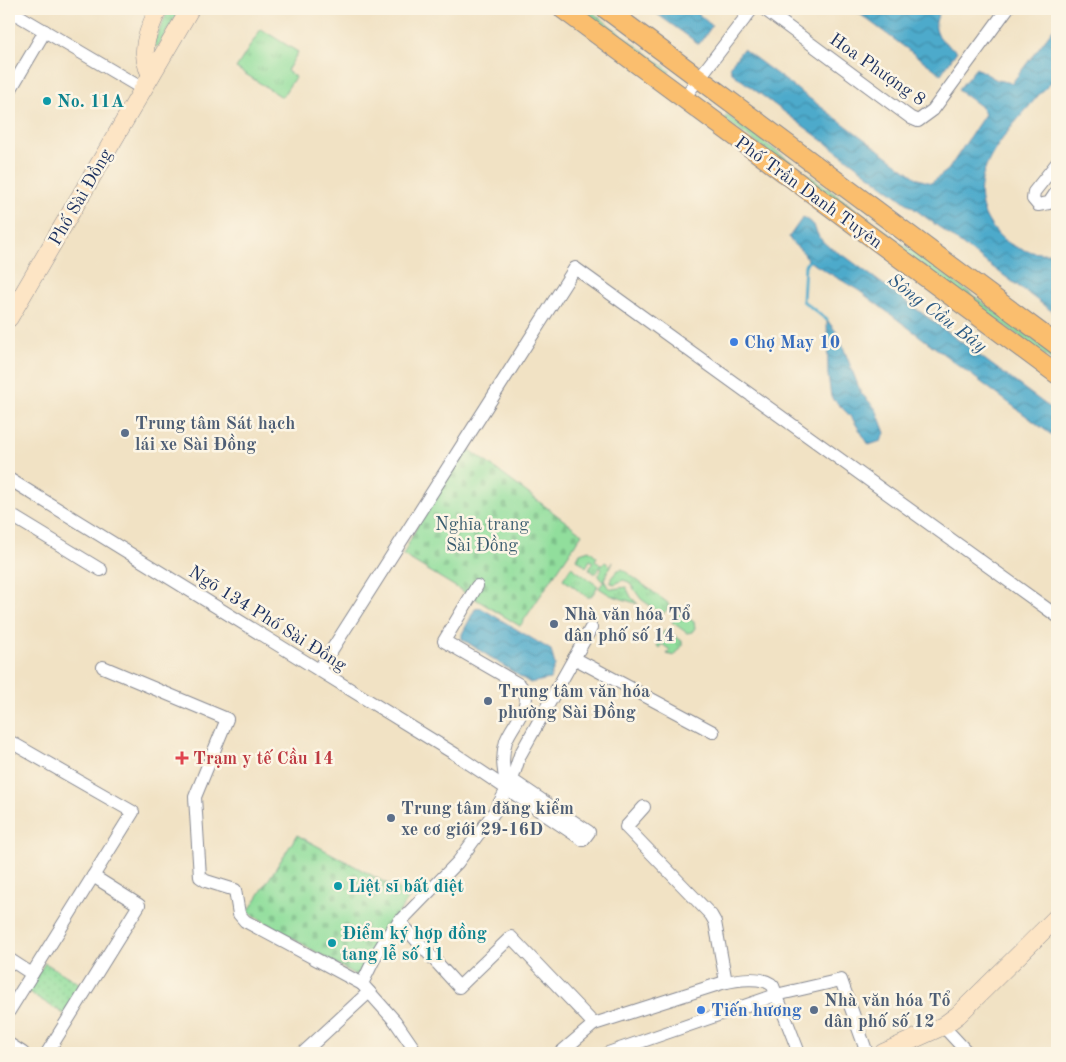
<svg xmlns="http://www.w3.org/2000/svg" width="1066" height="1062" font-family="'Old Standard TT',serif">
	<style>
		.grass { fill: url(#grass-tufts); stroke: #56867d }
		.cemetery { fill: url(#cemetery-stones); stroke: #56867d }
		.park { fill: url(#park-dots); stroke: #56867d }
		.water { fill: url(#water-waves); stroke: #346c94 }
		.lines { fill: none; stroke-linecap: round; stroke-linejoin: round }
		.stream { stroke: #4daacb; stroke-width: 3 }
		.street-casing { stroke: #868891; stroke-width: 14 }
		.secondary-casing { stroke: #868891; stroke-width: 19 }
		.primary-casing { stroke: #868891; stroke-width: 21 }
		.street { stroke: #fff; stroke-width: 12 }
		.secondary { stroke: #fde5c5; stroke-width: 18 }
		.primary { stroke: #fabe6e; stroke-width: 19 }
		.culture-dot { fill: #0f9aa8; stroke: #fcf5e5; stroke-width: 2 }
		.shop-dot { fill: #3f7fe0; stroke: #fcf5e5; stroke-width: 2 }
		.service-dot { fill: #5c6f8a; stroke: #fcf5e5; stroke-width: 2 }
		.health-dot { fill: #e0444e; stroke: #fcf5e5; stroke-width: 2 }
		.labels { text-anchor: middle; stroke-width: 5; stroke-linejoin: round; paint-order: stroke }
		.street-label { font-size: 18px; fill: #1b2f5e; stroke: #fcf5e5 }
		.culture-label { font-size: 18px; font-weight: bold; fill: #0d838f; stroke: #fcf5e5; text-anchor: start }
		.shop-label { font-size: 18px; font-weight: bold; fill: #366cbe; stroke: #fcf5e5; text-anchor: start }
		.service-label { font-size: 18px; font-weight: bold; fill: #4e5e75; stroke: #fcf5e5; text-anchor: start }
		.park-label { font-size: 18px; fill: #385b6e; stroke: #fcf5e5 }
		.health-label { font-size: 18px; font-weight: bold; fill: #be3a42; stroke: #fcf5e5; text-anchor: start }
		.water-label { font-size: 19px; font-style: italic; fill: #2c5a84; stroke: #fcf5e5 }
	</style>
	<defs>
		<pattern id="grass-tufts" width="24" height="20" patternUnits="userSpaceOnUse" patternTransform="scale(1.25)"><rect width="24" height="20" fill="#91de9c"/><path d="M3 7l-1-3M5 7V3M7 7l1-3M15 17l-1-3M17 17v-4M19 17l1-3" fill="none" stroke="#7cbf89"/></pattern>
		<pattern id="cemetery-stones" width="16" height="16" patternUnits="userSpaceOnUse" patternTransform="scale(1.25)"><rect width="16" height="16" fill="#91de9c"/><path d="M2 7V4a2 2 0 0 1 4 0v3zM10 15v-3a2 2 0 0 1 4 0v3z" fill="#7cbf89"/></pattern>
		<pattern id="park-dots" width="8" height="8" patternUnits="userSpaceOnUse" patternTransform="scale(1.25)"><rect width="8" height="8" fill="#91de9c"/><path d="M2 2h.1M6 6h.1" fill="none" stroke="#7cbf89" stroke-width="1.8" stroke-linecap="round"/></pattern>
		<pattern id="water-waves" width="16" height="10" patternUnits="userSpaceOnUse" patternTransform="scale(1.25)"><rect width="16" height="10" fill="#4daacb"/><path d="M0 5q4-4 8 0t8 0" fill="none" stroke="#3f8ba8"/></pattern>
	</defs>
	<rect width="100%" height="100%" fill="#fcf5e5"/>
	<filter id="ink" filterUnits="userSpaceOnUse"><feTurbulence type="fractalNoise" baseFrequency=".02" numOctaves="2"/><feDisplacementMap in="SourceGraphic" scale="10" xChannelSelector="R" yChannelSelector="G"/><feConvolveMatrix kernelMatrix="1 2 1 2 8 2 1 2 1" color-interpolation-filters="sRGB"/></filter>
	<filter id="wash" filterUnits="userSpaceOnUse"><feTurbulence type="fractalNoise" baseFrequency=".0096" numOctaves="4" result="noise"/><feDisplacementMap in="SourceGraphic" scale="20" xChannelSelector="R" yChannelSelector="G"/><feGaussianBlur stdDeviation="1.12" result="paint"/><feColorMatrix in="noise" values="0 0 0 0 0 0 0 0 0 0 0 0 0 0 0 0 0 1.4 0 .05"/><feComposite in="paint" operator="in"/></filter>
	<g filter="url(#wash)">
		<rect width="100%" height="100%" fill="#f1e2c4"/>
		<g class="grass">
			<polygon points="169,9 180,9 158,46 154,47 153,44"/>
			<polygon points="579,9 588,9 670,71 666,75"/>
			<polygon points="261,29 298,52 287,71 295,77 282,97 236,68"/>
			<polygon points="727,115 1057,357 1057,364 724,119"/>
			<polygon points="589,550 597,557 595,560 602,566 605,562 610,566 613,562 604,579 607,586 612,589 626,587 631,597 638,604 610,595 599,588 604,581 598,576 602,569 600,567 595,574 589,569 593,562 590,560 586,567 577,559 580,553"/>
			<polygon points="571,567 598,586 591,597 587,597 563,579"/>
			<polygon points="622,569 668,603 669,607 664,613 660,613 641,599 629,582 623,580 615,584 611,583 611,578 618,570"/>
			<polygon points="680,612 694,622 695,628 692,632 687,633 672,622 676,613"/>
			<polygon points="664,631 668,631 682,641 682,646 674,656 667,654 670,650 662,644 659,648 657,646"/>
		</g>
		<g class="cemetery">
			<polygon points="465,446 582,534 520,626 403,555 431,498"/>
			<polygon points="297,835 410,896 357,976 248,912"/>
		</g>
		<polygon class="park" points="45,963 82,985 64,1014 27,991"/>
		<g class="water">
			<polygon points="650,9 693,9 712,26 699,44"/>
			<path d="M853 9H897L907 15 912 9H942C928 29 939 40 957 51L941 74Z"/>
			<path d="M1057 24C1057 35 1061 65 1057 74 1053 82 1043 90 1037 97 1005 135 953 185 998 234 1013 250 1036 256 1057 252V315L732 73 730 66 743 49 918 179 931 183 948 170 985 114 981 107 958 90 976 68 997 80 1012 83Z"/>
			<path d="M803 217 814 225C818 242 831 249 846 257L1057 413V439L858 290 807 260C805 249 792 247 789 237Z"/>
			<polygon points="827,320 838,334 861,393 876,409 885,433 881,441 869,445 852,418 831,397 828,375"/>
			<polygon points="481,608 551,650 555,665 550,679 530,683 462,639 462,634 475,609"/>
		</g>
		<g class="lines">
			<polyline class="stream" points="812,258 805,265 803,301 827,320"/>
		</g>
	</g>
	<g filter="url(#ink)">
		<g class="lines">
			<defs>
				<g id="street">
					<polyline points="764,9 911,118 918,121 933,110 1007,9"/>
					<polyline points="9,10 143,89"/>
					<polyline points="9,92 45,31"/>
					<polyline points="683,99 752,9"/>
					<polyline points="1057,163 1034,192 1033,199 1038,205 1049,203 1057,191"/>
					<polyline points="9,479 455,754 583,840 589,832 512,780"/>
					<polyline points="9,514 101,570"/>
					<path d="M477 586 444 641 520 685C537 703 512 723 506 741 501 757 503 773 508 788"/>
					<polyline points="574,658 713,732"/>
					<polyline points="103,667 227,719 195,797 200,877 206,881 235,890 239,914 245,921 362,984"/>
					<polyline points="319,670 575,268 1057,616"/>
					<polyline points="9,741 133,812 9,1011"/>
					<polyline points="644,807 626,827 711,915 715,922 726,982"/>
					<path d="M399 921 459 987 511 937 594 1024 722 983C735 980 763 975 773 986L799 1053"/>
					<polyline points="9,959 32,974"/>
					<polyline points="943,1026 968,1053"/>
					<polyline points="9,1044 23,1053"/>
					<polyline points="47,1053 139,905 93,876"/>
					<polyline points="303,1053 369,992"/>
					<polyline points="417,1053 395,1021 362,984 376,955 391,931 458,862 495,811 512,780 520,755 591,628"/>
					<polyline points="560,1053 594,1024"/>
					<polyline points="608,1053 776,995 841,980 867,1053"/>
				</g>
				<g id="secondary">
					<path d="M151 75C138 51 148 32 158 9"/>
					<polyline points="9,318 190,9"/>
					<polyline points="883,1053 943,1026 958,1015 1057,917"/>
				</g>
				<g id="primary">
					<polyline points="563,9 1057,374"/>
					<polyline points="606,9 1057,345"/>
				</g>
			</defs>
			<use href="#street" class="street-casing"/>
			<use href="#secondary" class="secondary-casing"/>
			<use href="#primary" class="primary-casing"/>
			<use href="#street" class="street"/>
			<use href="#secondary" class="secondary"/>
			<use href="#primary" class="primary"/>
		</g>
	</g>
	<g class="culture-dot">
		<circle cx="47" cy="101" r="5"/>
		<circle cx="338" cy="886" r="5"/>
		<circle cx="332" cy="943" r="5"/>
	</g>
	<g class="shop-dot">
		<circle cx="734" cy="342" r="5"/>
		<circle cx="701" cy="1010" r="5"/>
	</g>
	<g class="service-dot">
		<circle cx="125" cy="433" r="5"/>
		<circle cx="554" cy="624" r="5"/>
		<circle cx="488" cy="701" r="5"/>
		<circle cx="391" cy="818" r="5"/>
		<circle cx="814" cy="1010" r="5"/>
	</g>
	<path class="health-dot" d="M179.5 750.5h5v5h5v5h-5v5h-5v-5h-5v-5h5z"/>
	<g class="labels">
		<g class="street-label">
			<text transform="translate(878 69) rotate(35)" y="6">Hoa Phượng 8</text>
			<text transform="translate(809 192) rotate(36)" y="6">Phố Trần Danh Tuyên</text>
			<text transform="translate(80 197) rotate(-60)" y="6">Phố Sài Đồng</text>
			<text transform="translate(268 618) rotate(32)" y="6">Ngõ 134 Phố Sài Đồng</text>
		</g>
		<g class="culture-label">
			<text x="57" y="107">No. 11A</text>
			<text x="348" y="892">Liệt sĩ bất diệt</text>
			<text x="342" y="939">Điểm ký hợp đồng<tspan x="342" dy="21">tang lễ số 11</tspan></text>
		</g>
		<g class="shop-label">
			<text x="744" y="348">Chợ May 10</text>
			<text x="711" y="1016">Tiến hương</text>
		</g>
		<g class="service-label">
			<text x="135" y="429">Trung tâm Sát hạch<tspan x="135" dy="21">lái xe Sài Đồng</tspan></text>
			<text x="564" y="620">Nhà văn hóa Tổ<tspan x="564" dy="21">dân phố số 14</tspan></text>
			<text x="498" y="697">Trung tâm văn hóa<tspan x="498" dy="21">phường Sài Đồng</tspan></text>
			<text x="401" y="814">Trung tâm đăng kiểm<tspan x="401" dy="21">xe cơ giới 29-16D</tspan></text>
			<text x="824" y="1006">Nhà văn hóa Tổ<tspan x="824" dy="21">dân phố số 12</tspan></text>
		</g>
		<g class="park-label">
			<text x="482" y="530">Nghĩa trang<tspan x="482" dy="21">Sài Đồng</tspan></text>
		</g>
		<g class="health-label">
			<text x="193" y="764">Trạm y tế Cầu 14</text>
		</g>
		<g class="water-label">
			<text transform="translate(938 312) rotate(37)" y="7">Sông Cầu Bây</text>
		</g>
	</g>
	<rect width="1066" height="1062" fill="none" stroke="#fcf5e5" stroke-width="30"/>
</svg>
